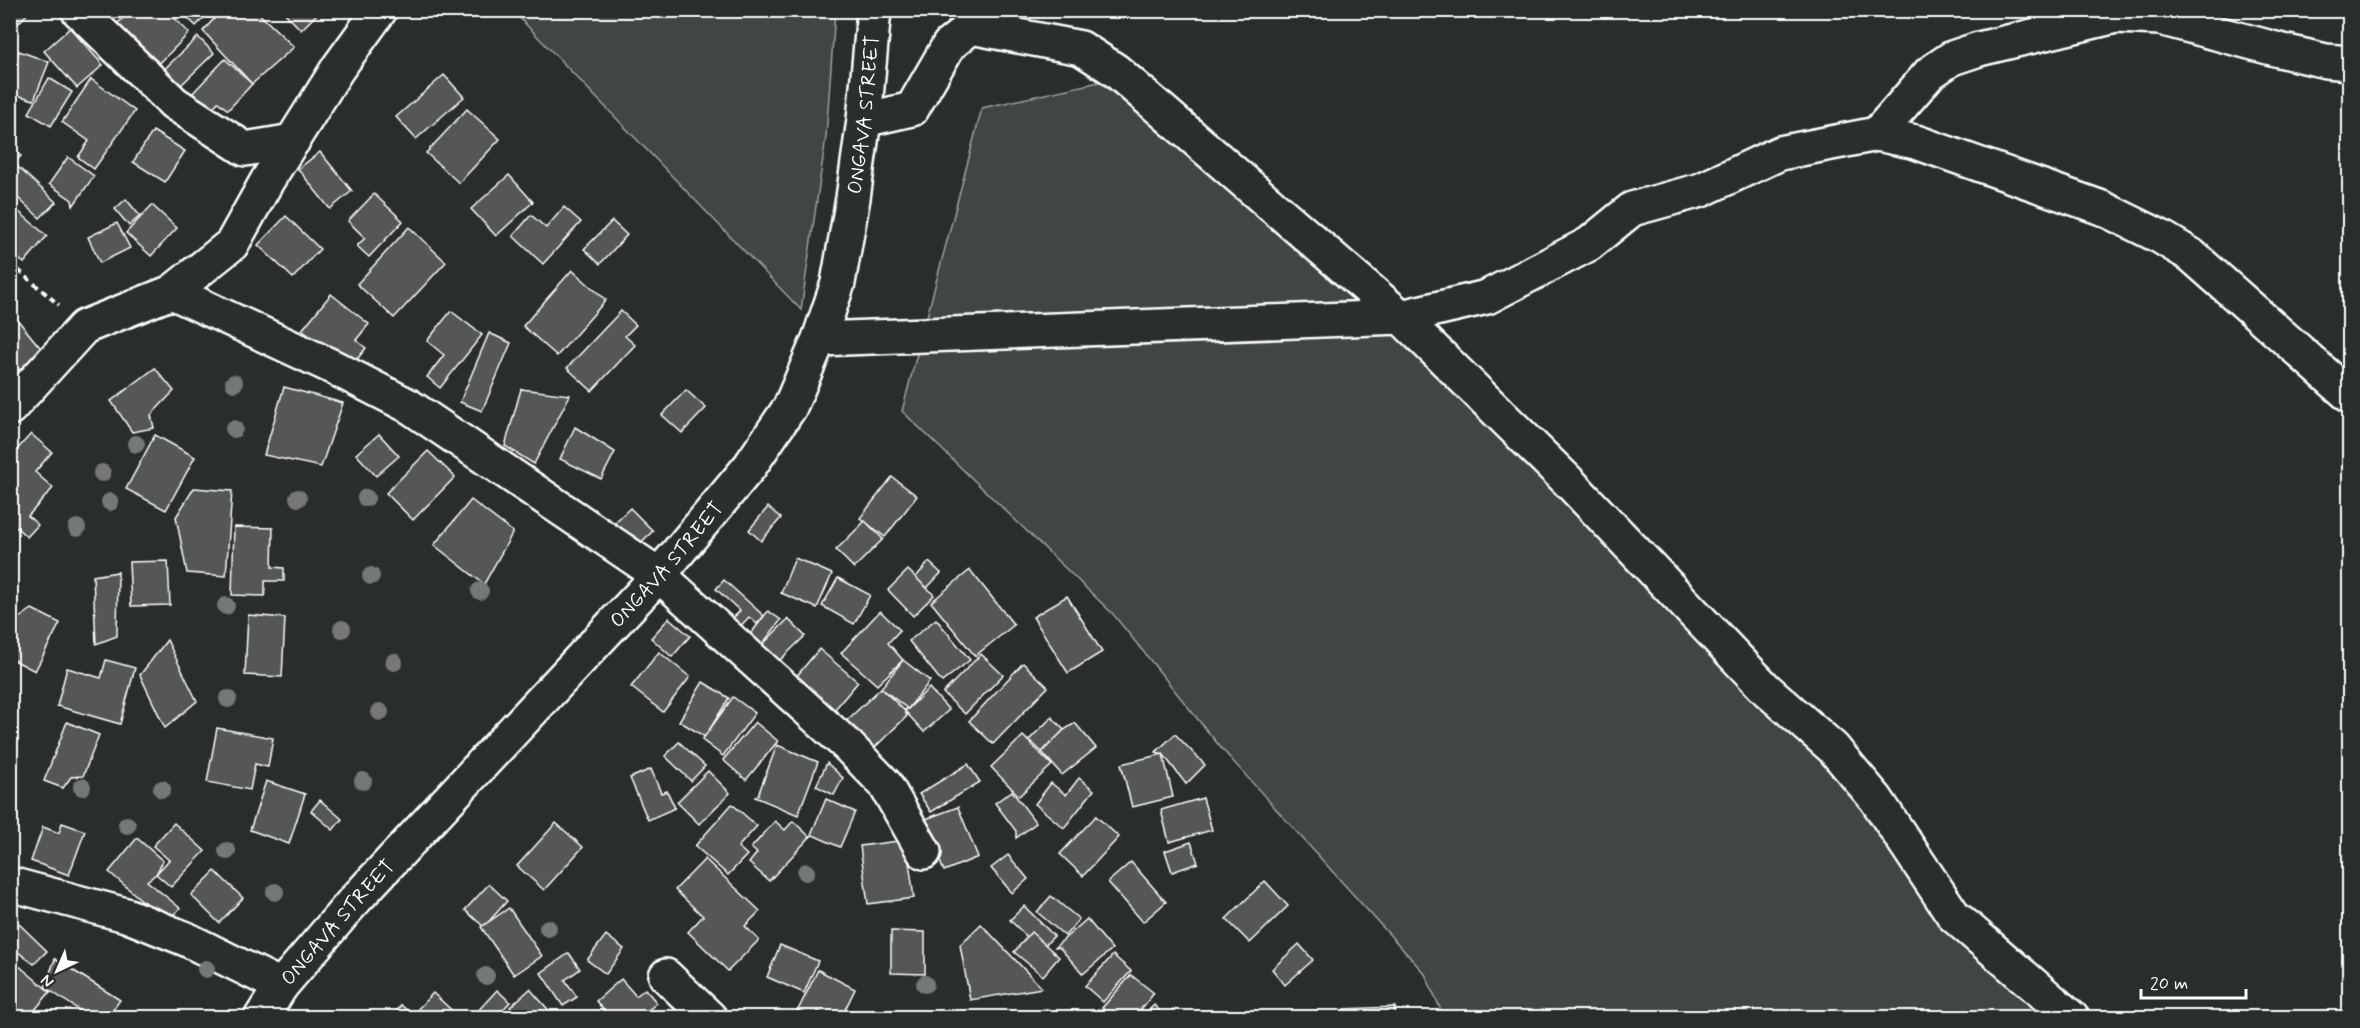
<svg xmlns="http://www.w3.org/2000/svg" width="2360" height="1028" font-family="Mynerve,sans-serif">
	<style>
		.green { fill: #414445; stroke: #a0a2a2; stroke-width: 1.5 }
		.building { fill: #555758; stroke: #fff; stroke-width: 1.5 }
		.lines { fill: none; stroke-linecap: round; stroke-linejoin: round }
		.minor-casing { stroke: #fff; stroke-width: 38 }
		.path { stroke: #fff; stroke-width: 4; stroke-dasharray: 6 4.5; stroke-linecap: butt }
		.minor { stroke: #2a2d2e; stroke-width: 33 }
		.tree { fill: #757778 }
		.labels { text-anchor: middle; stroke-width: 5; stroke-linejoin: round; paint-order: stroke }
		.street-label { font-size: 20px; fill: #fff; stroke: #2a2d2e }
	</style>
	<rect width="100%" height="100%" fill="#2a2d2e"/>
	<filter id="ink" filterUnits="userSpaceOnUse"><feTurbulence type="fractalNoise" baseFrequency=".0167" numOctaves="2"/><feDisplacementMap in="SourceGraphic" scale="12" xChannelSelector="R" yChannelSelector="G"/><feConvolveMatrix kernelMatrix="1 2 1 2 8 2 1 2 1" color-interpolation-filters="sRGB"/></filter>
	<g filter="url(#ink)">
		<g class="green">
			<polygon points="513,11 835,11 826,137 801,310"/>
			<polygon points="1099,82 1401,317 2072,1017 1444,1017 1425,974 1221,748 1113,614 902,411 982,108"/>
		</g>
		<g class="building">
			<polygon points="10,10 31,10 10,32"/>
			<polygon points="131,10 167,10 189,33 155,68 114,27"/>
			<polygon points="180,10 211,10 196,26"/>
			<polygon points="222,10 255,10 294,47 252,84 203,31"/>
			<polygon points="282,10 321,10 301,30"/>
			<polygon points="70,28 103,65 77,88 44,51"/>
			<polygon points="198,37 214,53 174,92 158,75"/>
			<polygon points="19,51 49,62 34,100 10,93 10,73"/>
			<polygon points="225,59 252,84 228,110 218,102 207,114 189,97"/>
			<polygon points="444,75 464,97 416,139 396,117"/>
			<polygon points="49,78 72,92 51,126 29,113"/>
			<polygon points="91,79 135,111 94,169 78,157 89,141 62,122"/>
			<polygon points="467,109 500,139 459,183 426,153"/>
			<polygon points="153,131 185,151 165,182 133,162"/>
			<polygon points="10,147 21,156 10,167"/>
			<polygon points="320,152 352,191 330,209 298,169"/>
			<polygon points="68,157 94,176 73,206 72,200 49,184"/>
			<polygon points="18,167 56,202 40,218 10,191 10,175"/>
			<polygon points="509,175 533,202 496,236 471,209"/>
			<polygon points="374,194 403,221 369,257 357,246 365,238 348,221"/>
			<polygon points="126,199 140,216 129,226 115,209"/>
			<polygon points="10,204 47,236 24,263 10,252"/>
			<polygon points="152,205 177,228 151,256 126,233"/>
			<polygon points="564,207 581,222 543,264 513,236 531,215 546,228"/>
			<polygon points="286,216 320,249 293,278 258,245"/>
			<polygon points="612,221 627,235 600,264 584,249"/>
			<polygon points="117,223 130,248 100,263 88,237"/>
			<polygon points="409,227 446,262 394,318 357,284"/>
			<polygon points="572,270 606,300 557,356 523,326"/>
			<polygon points="331,294 369,324 356,340 366,348 350,368 302,330"/>
			<polygon points="451,311 482,335 440,388 427,377 444,355 427,341"/>
			<polygon points="621,311 636,325 625,336 635,345 592,391 567,368"/>
			<polygon points="12,313 43,351 10,377 10,314"/>
			<polygon points="489,333 511,343 482,411 460,402"/>
			<polygon points="155,368 174,391 151,415 154,428 132,432 111,401"/>
			<polygon points="284,387 343,403 321,467 264,455"/>
			<polygon points="521,389 570,395 534,464 505,446"/>
			<polygon points="686,390 706,408 682,433 662,415"/>
			<polygon points="575,427 615,452 601,479 560,459"/>
			<polygon points="31,434 52,452 35,472 53,488 28,516 38,525 27,537 10,522 10,457"/>
			<polygon points="379,434 399,456 376,476 356,454"/>
			<polygon points="155,435 195,457 166,510 126,489"/>
			<polygon points="428,451 455,477 413,520 386,493"/>
			<polygon points="892,477 917,496 885,537 860,518"/>
			<polygon points="194,488 232,491 226,576 187,573 176,517"/>
			<polygon points="471,500 513,532 484,584 434,545"/>
			<polygon points="768,507 781,518 761,541 749,530"/>
			<polygon points="630,508 653,531 632,551 610,527"/>
			<polygon points="865,521 883,539 854,568 836,550"/>
			<polygon points="234,527 273,528 272,567 284,568 284,581 265,581 265,596 232,595"/>
			<polygon points="795,558 832,574 817,608 781,593"/>
			<polygon points="168,561 170,605 131,606 129,562"/>
			<polygon points="929,562 941,573 927,588 915,578"/>
			<polygon points="908,570 934,595 913,616 888,590"/>
			<polygon points="970,570 1014,625 975,656 931,602"/>
			<polygon points="118,572 117,636 96,644 93,576"/>
			<polygon points="838,578 870,595 854,624 822,606"/>
			<polygon points="724,580 764,616 757,624 749,617 735,632 730,621 740,611 716,589"/>
			<polygon points="1067,596 1102,652 1068,673 1033,617"/>
			<polygon points="32,609 60,623 35,671 10,658 10,614 19,618"/>
			<polygon points="768,611 781,620 761,646 749,636"/>
			<polygon points="880,611 900,630 888,643 903,660 877,685 841,653"/>
			<polygon points="248,615 285,618 282,677 245,675"/>
			<polygon points="669,618 690,636 672,657 651,638"/>
			<polygon points="788,619 805,636 778,662 761,646"/>
			<polygon points="936,619 970,660 942,682 909,641"/>
			<polygon points="167,640 197,701 165,728 140,675"/>
			<polygon points="819,649 858,682 830,715 791,683"/>
			<polygon points="659,652 690,677 663,712 631,687"/>
			<polygon points="981,654 1003,675 965,714 943,693"/>
			<polygon points="106,660 135,668 120,724 57,706 67,668 101,678"/>
			<polygon points="903,660 930,681 908,709 881,688"/>
			<polygon points="1023,663 1048,687 993,744 969,721"/>
			<polygon points="703,682 729,698 705,737 679,721"/>
			<polygon points="881,688 904,710 907,716 869,753 842,725"/>
			<polygon points="929,688 949,710 924,732 904,710 908,709"/>
			<polygon points="733,697 755,713 723,756 702,740"/>
			<polygon points="1052,717 1064,730 1042,752 1029,740"/>
			<polygon points="67,722 99,735 83,776 71,777 63,788 44,781"/>
			<polygon points="755,722 778,741 746,780 723,760"/>
			<polygon points="1075,723 1096,748 1062,775 1042,752 1064,730"/>
			<polygon points="217,728 273,738 268,767 255,764 250,790 207,782"/>
			<polygon points="1175,734 1205,765 1186,784 1163,754 1156,752"/>
			<polygon points="1023,736 1052,765 1019,796 991,767"/>
			<polygon points="679,742 705,766 691,781 665,756"/>
			<polygon points="777,745 818,762 798,815 755,797 758,795"/>
			<polygon points="1163,754 1173,797 1132,807 1121,764"/>
			<polygon points="827,763 843,778 834,795 816,786"/>
			<polygon points="968,764 980,782 931,812 919,794"/>
			<polygon points="651,769 661,793 667,791 675,808 648,820 630,778"/>
			<polygon points="708,771 730,793 699,824 677,802"/>
			<polygon points="1079,778 1094,790 1064,828 1035,804 1051,783 1066,795"/>
			<polygon points="266,781 305,794 289,844 250,830"/>
			<polygon points="1012,791 1036,823 1016,838 1016,831 995,803"/>
			<polygon points="1203,798 1212,830 1169,842 1161,810"/>
			<polygon points="826,799 855,812 840,847 813,835 810,837"/>
			<polygon points="320,800 342,819 333,830 311,811"/>
			<polygon points="732,804 757,826 738,847 747,855 728,875 695,846"/>
			<polygon points="958,807 978,857 944,871 923,820"/>
			<polygon points="1096,816 1119,837 1083,876 1060,854"/>
			<polygon points="775,821 785,830 793,821 810,837 769,881 749,863 757,853 751,848"/>
			<polygon points="62,823 85,831 69,875 31,861 43,827 59,833"/>
			<polygon points="174,823 205,851 171,887 156,874 169,860 153,846"/>
			<polygon points="556,823 583,847 544,890 517,866"/>
			<polygon points="137,838 163,861 156,874 147,881 180,908 167,922 109,872"/>
			<polygon points="906,840 914,898 868,904 860,846"/>
			<polygon points="1191,842 1198,863 1172,872 1165,851"/>
			<polygon points="1008,855 1028,879 1012,893 991,868"/>
			<polygon points="705,859 760,911 745,926 759,940 728,971 688,932 703,916 675,890"/>
			<polygon points="1131,862 1166,902 1143,922 1108,882"/>
			<polygon points="215,871 243,898 219,923 191,895"/>
			<polygon points="1265,881 1288,906 1250,943 1226,919"/>
			<polygon points="489,884 507,901 484,927 465,910"/>
			<polygon points="1051,896 1079,919 1065,936 1037,912"/>
			<polygon points="1024,906 1054,936 1040,950 1010,920"/>
			<polygon points="509,908 542,956 514,975 481,927"/>
			<polygon points="14,919 47,951 34,964 10,946 10,922"/>
			<polygon points="1087,919 1112,949 1083,974 1060,948 1055,947"/>
			<polygon points="981,924 1042,988 970,1000 960,945"/>
			<polygon points="891,931 925,932 925,974 891,973"/>
			<polygon points="1031,932 1059,957 1043,976 1014,952"/>
			<polygon points="606,935 624,949 606,974 587,960"/>
			<polygon points="1299,944 1313,960 1285,985 1272,969"/>
			<polygon points="780,945 818,961 804,993 767,977"/>
			<polygon points="569,953 580,969 565,980 577,997 563,1006 541,973"/>
			<polygon points="1113,955 1131,971 1103,1002 1085,986"/>
			<polygon points="55,959 120,1000 107,1018 91,1018 45,987"/>
			<polygon points="18,965 50,992 28,1018 10,1018 10,975"/>
			<polygon points="818,970 855,989 841,1018 830,1018 818,1011 815,1018 794,1018"/>
			<polygon points="1131,975 1154,993 1134,1018 1114,1018 1102,1008"/>
			<polygon points="621,979 636,996 645,989 657,1003 641,1016 642,1018 610,1018 596,1001"/>
			<polygon points="530,989 553,1015 549,1018 520,1018 510,1007"/>
			<polygon points="497,990 510,1002 495,1018 478,1018 475,1014"/>
			<polygon points="433,993 460,1018 421,1018 415,1012"/>
			<polygon points="401,1005 416,1018 391,1018"/>
			<polygon points="1154,1005 1166,1018 1141,1018"/>
			<polygon points="1395,1007 1396,1018 1345,1018 1344,1009"/>
			<polygon points="1024,1015 1024,1018 992,1018 992,1016"/>
		</g>
		<g class="lines">
			<defs>
				<g id="minor">
					<polyline points="78,10 174,103 245,149 293,141"/>
					<polyline points="864,120 912,109 949,45 971,27 1081,48 1115,70 1401,317 1570,483 1767,690 1833,748 1876,799 1954,916 2072,1018"/>
					<polyline points="1877,134 1930,73 1952,58 1979,49 2116,16 2160,18 2279,50 2326,61 2350,63"/>
					<polyline points="172,292 333,367 409,406 659,575 848,746 885,784 924,852"/>
					<polyline points="819,339 1401,317 1487,297 1589,244 1632,209 1701,190 1780,153 1877,134 1916,142 2102,208 2161,237 2191,255 2350,396"/>
					<polyline points="10,408 84,327 172,292 232,244 267,181 338,68 380,10"/>
					<polyline points="10,884 126,915 186,939 281,986"/>
					<polyline points="666,976 710,1018"/>
					<path id="s1" d="M261 1018 281 986 353 902 659 575 750 466 790 407 819 339 838 283 853 198 864 120 874 10"/>
				</g>
			</defs>
			<use href="#minor" class="minor-casing"/>
			<polyline class="path" points="10,263 59,305"/>
			<use href="#minor" class="minor"/>
		</g>
		<g class="tree">
			<circle cx="234" cy="383" r="9"/>
			<circle cx="234" cy="429" r="9"/>
			<circle cx="136" cy="444" r="9"/>
			<circle cx="102" cy="473" r="9"/>
			<circle cx="298" cy="498" r="9"/>
			<circle cx="366" cy="498" r="9"/>
			<circle cx="110" cy="502" r="9"/>
			<circle cx="77" cy="528" r="9"/>
			<circle cx="371" cy="576" r="9"/>
			<circle cx="480" cy="591" r="9"/>
			<circle cx="226" cy="606" r="9"/>
			<circle cx="342" cy="629" r="9"/>
			<circle cx="394" cy="662" r="9"/>
			<circle cx="228" cy="699" r="9"/>
			<circle cx="380" cy="712" r="9"/>
			<circle cx="363" cy="781" r="9"/>
			<circle cx="82" cy="787" r="9"/>
			<circle cx="162" cy="789" r="9"/>
			<circle cx="127" cy="825" r="9"/>
			<circle cx="227" cy="851" r="9"/>
			<circle cx="806" cy="872" r="9"/>
			<circle cx="275" cy="892" r="9"/>
			<circle cx="548" cy="928" r="9"/>
			<circle cx="206" cy="969" r="9"/>
			<circle cx="486" cy="976" r="9"/>
			<circle cx="925" cy="984" r="9"/>
		</g>
	</g>
	<g class="labels">
		<g class="street-label">
			<text dy="7" stroke="none"><textPath href="#s1" startOffset="1113">ONGAVA STREET</textPath></text>
			<text dy="7" stroke="none"><textPath href="#s1" startOffset="609">ONGAVA STREET</textPath></text>
			<text dy="7" stroke="none"><textPath href="#s1" startOffset="123">ONGAVA STREET</textPath></text>
		</g>
	</g>
	<rect width="2360" height="1028" fill="none" stroke="#2a2d2e" stroke-width="36"/>
	<rect x="18" y="18" width="2324" height="992" fill="none" stroke="#fff" stroke-width="2" filter="url(#ink)"/>
	<g transform="translate(57 971) rotate(224)" stroke="#2a2d2e" stroke-width="4.5" paint-order="stroke">
	<path d="M0-4.5L10 22L0 15L-10 22Z" fill="#ffffff"/>
	<text y="-9" font-size="16" font-weight="bold" text-anchor="middle" fill="#ffffff">N</text>
	</g>
	<path d="M2141 989v9h105v-9" fill="none" stroke="#ffffff" stroke-width="3"/>
	<text x="2150" y="989" font-size="18" fill="#ffffff" stroke="#2a2d2e" stroke-width="4.5" paint-order="stroke">20 m</text>
</svg>
